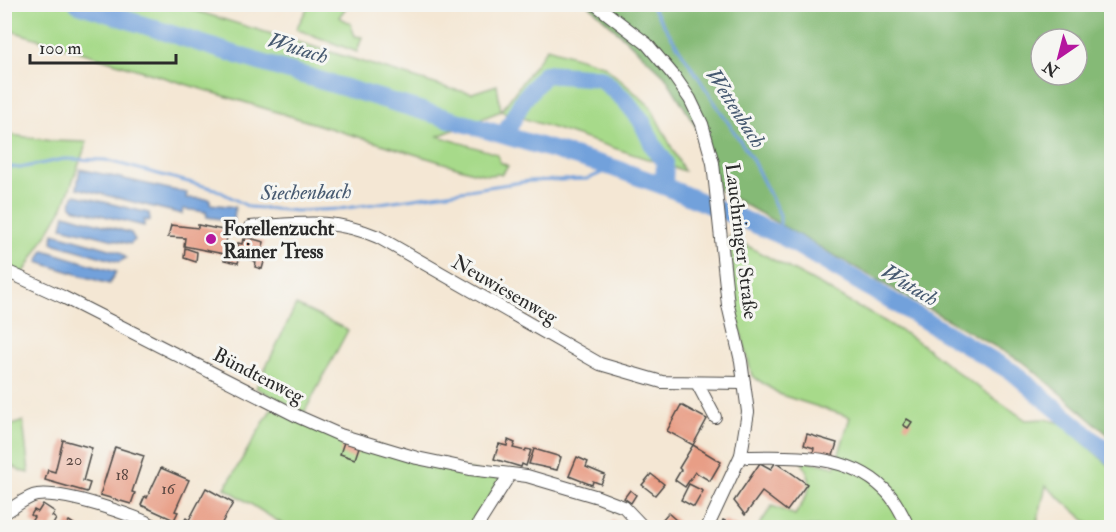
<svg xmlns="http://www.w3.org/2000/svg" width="1116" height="532" font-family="'IM FELL Double Pica',serif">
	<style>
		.green { fill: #a7da8a; stroke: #69825a; stroke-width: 1.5 }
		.forest { fill: #85ba76; stroke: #587250; stroke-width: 1.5; fill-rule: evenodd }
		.water { fill: #72a1db; stroke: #4e6683; stroke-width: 1.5 }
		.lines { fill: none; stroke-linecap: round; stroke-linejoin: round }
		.stream { stroke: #72a1db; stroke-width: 3 }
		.river { stroke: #72a1db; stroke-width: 18 }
		.building { fill: #e89e86 }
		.minor-casing { stroke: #494744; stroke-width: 14 }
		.minor { stroke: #fff; stroke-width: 12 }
		.poi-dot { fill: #b5179e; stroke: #f6f6f2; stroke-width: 2 }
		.labels { text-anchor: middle; stroke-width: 6; stroke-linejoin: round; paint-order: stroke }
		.number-label { font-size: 16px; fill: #5a4842 }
		.poi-label { font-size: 20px; font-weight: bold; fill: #2b2b2b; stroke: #f6f6f2; text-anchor: start }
		.street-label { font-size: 20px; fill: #2b2b2b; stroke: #f6f6f2 }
		.water-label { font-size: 21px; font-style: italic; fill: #475a71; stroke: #f6f6f2 }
	</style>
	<rect width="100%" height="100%" fill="#f6f6f2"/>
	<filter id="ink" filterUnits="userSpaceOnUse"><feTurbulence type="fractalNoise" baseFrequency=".0167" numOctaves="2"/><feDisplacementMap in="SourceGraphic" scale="12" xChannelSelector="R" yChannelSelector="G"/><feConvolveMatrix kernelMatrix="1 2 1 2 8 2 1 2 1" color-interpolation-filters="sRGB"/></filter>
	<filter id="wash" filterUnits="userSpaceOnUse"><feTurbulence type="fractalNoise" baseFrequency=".008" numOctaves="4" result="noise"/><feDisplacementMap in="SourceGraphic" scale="24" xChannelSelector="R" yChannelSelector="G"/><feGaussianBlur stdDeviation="1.35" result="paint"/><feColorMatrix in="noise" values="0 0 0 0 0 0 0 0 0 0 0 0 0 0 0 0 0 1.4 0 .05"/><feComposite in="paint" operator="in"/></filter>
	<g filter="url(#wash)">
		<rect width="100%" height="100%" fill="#f4e7d4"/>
		<g class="green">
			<polygon points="5,4 177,5 451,89 472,93 497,85 501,111 547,48 603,65 650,106 684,171 501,111 438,136 497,154 500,162 508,166 502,174 488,175 473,172 5,29"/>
			<polygon points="309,5 348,5 339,17 350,23 355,36 362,37 357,52 296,29"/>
			<polygon points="5,134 52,141 87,142 63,207 23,274 5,266"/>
			<path d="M729 236 824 287 859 308 866 310 919 342 965 378 1026 420 1045 419 1061 423 1111 467V527H1093L1046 486 1036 527H758L772 506 795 515C809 491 817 485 800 459L835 467 850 417 781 395 752 376 736 313Z"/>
			<polygon points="296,305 348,330 304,413 256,388"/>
			<polygon points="272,408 316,430 500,478 473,528 287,527 225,488"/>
			<polygon points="23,421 29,473 20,471 5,460 5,428"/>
		</g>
		<path class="forest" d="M589 5H1111V437L1026 364 719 190 700 133 665 76ZM1041 39H1077V75H1041Z"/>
		<g class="water">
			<polygon points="80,169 187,193 186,198 210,199 210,204 235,207 234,221 207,217 206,212 183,209 182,214 77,188"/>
			<polygon points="76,195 149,213 150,221 144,220 144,226 73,208 71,205 73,196"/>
			<polygon points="65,214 131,233 135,240 130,244 62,227"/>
			<polygon points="54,233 120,252 126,258 119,262 52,243"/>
			<polygon points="44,250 116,272 109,284 38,262"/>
		</g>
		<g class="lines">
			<g class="stream">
				<polyline points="650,4 752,159 780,215 780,235"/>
				<polyline points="4,166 20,168 64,159 105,160 215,189 249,207 297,211 340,209 529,181 587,179 614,168"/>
			</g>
			<g class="river">
				<polyline points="78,4 259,62 614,168 664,186 780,235 1014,373 1112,456"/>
				<polyline points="505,134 523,100 545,74 600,78 625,100 641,120 654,147 665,162 664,186"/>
			</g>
		</g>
		<g id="blocks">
			<g class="building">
				<polygon points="171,225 198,228 198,225 228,231 224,254 184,246 185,238 168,237"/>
				<polygon points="246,237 264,242 262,250 267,251 262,269 255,267 256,262 240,255 238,263 224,260 228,244 238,246 238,243 242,244 243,239 245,241"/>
				<polygon points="185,248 197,252 196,262 184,258"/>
				<polygon points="681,405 707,419 693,445 667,431"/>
				<polygon points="907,419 912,422 908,428 903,425"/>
				<polygon points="807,434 837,443 832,459 813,454 814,448 804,445"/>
				<polygon points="63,440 92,448 83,481 90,483 87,492 45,480 48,470 55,472"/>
				<polygon points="508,440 515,443 513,448 525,451 526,449 531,450 526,466 522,464 521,467 494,459 499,444 507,446"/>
				<polygon points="344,442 359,447 355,459 340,454"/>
				<polygon points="693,445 721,462 710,481 695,472 685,487 675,480 681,470 679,468"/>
				<polygon points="115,447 144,456 132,492 135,493 131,504 100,495"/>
				<polygon points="534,449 561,457 557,470 529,464"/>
				<polygon points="577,457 588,462 586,467 605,475 601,484 593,481 592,485 569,476"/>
				<polygon points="776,462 807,484 787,511 762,492 745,515 734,501 760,463 771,469"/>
				<polygon points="161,468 189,480 175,511 178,512 174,520 141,505 145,496 147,498"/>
				<polygon points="651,474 664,484 655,495 642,485"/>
				<polygon points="689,484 703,491 694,507 681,500"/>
				<polygon points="206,488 233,503 219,528 185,528 181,526 186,518 189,520"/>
				<polygon points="630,490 636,495 631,503 624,498"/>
				<polygon points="43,504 55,512 52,516 56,519 51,528 39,528 31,522 34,517 31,515 34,510 38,512"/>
				<polygon points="668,513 685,528 655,528"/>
				<polygon points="613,520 623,528 612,528 609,525"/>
				<polygon points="723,520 739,528 720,528"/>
				<polygon points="69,521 80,528 64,528"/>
			</g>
		</g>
	</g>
	<g filter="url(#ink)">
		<use href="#blocks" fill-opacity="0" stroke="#494744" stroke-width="1.5"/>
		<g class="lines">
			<defs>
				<g id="minor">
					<polyline points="595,4 647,44 674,76 690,99 702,124 713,163 728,305 741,361 748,412 741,455 707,528"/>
					<path d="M250 227C299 224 331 217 378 237L600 364 662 382 744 383"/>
					<polyline points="4,270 63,297 299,417 340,435 417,458 470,469 527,476 598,497 624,507 644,528"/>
					<polyline points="697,383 715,417"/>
					<path d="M741 455 748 457C793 456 849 454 884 489 895 499 902 514 909 528"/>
					<path d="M4 513C14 508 27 496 37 495 65 491 133 515 159 528"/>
					<polyline points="479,528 479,523 510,474"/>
				</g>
			</defs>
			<use href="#minor" class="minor-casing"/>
			<use href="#minor" class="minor"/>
		</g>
	</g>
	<circle class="poi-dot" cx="211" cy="239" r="6"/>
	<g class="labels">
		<g class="number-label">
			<text x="74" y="465">20</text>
			<text x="122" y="480">18</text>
			<text x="168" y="494">16</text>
		</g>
		<g class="poi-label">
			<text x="223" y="235">Forellenzucht<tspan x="223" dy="23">Rainer Tress</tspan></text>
		</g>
		<g class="street-label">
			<text transform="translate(742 241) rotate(83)" y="7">Lauchringer Straße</text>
			<text transform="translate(505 289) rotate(30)" y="7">Neuwiesenweg</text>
			<text transform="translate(259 375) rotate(27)" y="7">Bündtenweg</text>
		</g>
		<g class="water-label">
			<text transform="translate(298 48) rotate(17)" y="7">Wutach</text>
			<text transform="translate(736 108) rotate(57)" y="7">Wettenbach</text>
			<text transform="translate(306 192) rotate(-1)" y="7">Siechenbach</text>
			<text transform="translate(910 285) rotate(31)" y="7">Wutach</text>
		</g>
	</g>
	<rect width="1116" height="532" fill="none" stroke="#f6f6f2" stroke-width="24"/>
	<g transform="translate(1059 57) rotate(215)"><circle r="28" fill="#f6f6f2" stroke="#a5a5a2" stroke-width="1.5"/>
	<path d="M0-4.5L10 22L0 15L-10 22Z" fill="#b5179e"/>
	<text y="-9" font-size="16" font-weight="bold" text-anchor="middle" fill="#2b2b2b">N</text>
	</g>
	<path d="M30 54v9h146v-9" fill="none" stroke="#2b2b2b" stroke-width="3"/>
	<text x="39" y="54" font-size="18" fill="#2b2b2b" stroke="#f6f6f2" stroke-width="4.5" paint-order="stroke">100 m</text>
</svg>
